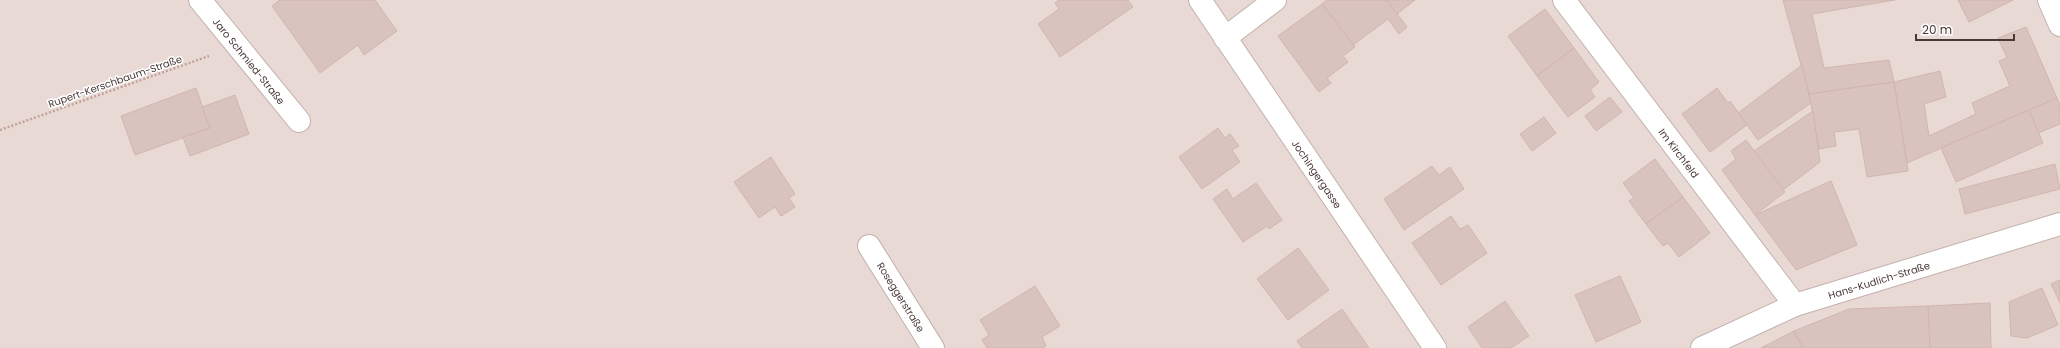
<svg xmlns="http://www.w3.org/2000/svg" width="2060" height="348" font-family="Poppins,sans-serif">
	<style>
		.residential { fill: #e8d9d5 }
		.building { fill: #d9c3bf; stroke: #d2b5ae }
		.lines { fill: none; stroke-linecap: round; stroke-linejoin: round }
		.street-casing { stroke: #c3b1ac; stroke-width: 24 }
		.path { stroke: #c3a299; stroke-width: 2.5; stroke-dasharray: 2 2; stroke-linecap: butt }
		.street { stroke: #fff; stroke-width: 22 }
		.labels { text-anchor: middle; stroke-width: 3; stroke-linejoin: round; paint-order: stroke }
		.street-label { font-size: 10px; fill: #483935; stroke: #fff }
	</style>
	<rect width="100%" height="100%" fill="#f4eae7"/>
	<rect class="residential" x="0" y="0" width="2060" height="348"/>
	<g class="building">
		<polygon points="280,0 375,0 397,31 364,55 358,45 320,73 272,6"/>
		<polygon points="1059,0 1128,0 1133,7 1060,57 1038,24 1059,9 1055,3"/>
		<polygon points="1327,0 1387,0 1407,27 1399,34 1388,19 1353,45 1322,4"/>
		<polygon points="1387,0 1415,0 1397,14"/>
		<polygon points="1783,0 1895,0 1812,14 1824,68 1889,60 1894,82 1809,94"/>
		<polygon points="1958,0 2013,0 1969,22"/>
		<polygon points="1322,4 1355,47 1343,56 1348,62 1327,78 1331,83 1319,92 1278,36"/>
		<polygon points="1545,9 1574,48 1537,76 1508,36"/>
		<polygon points="2026,27 2057,98 1907,163 1894,82 1940,71 1946,97 1924,104 1929,136 1976,114 1972,103 2010,86 1999,61 2007,58 1998,38"/>
		<polygon points="1574,48 1599,82 1590,90 1595,97 1568,117 1537,76"/>
		<polygon points="1802,65 1811,103 1758,140 1738,113"/>
		<polygon points="1894,82 1908,171 1867,177 1859,129 1834,132 1836,146 1819,149 1809,94"/>
		<polygon points="196,88 210,128 135,155 121,116"/>
		<polygon points="1717,88 1728,103 1730,101 1747,125 1710,152 1682,114"/>
		<polygon points="235,95 249,134 190,156 183,137 210,128 202,107"/>
		<polygon points="1610,97 1622,112 1596,131 1585,116"/>
		<polygon points="2057,98 2060,105 2060,124 2038,133 2029,110"/>
		<polygon points="2029,110 2043,143 1956,182 1941,148"/>
		<polygon points="1813,111 1820,162 1783,190 1754,151"/>
		<polygon points="1544,117 1556,133 1532,151 1520,134"/>
		<polygon points="1218,128 1225,138 1230,134 1239,146 1232,150 1240,162 1202,189 1179,157"/>
		<polygon points="1746,140 1785,192 1755,215 1722,170 1736,159 1731,151"/>
		<polygon points="771,157 795,194 789,198 795,207 781,216 775,207 759,218 734,182"/>
		<polygon points="1655,159 1683,197 1646,224 1629,201 1634,198 1623,183"/>
		<polygon points="2055,164 2060,189 1965,214 1959,189"/>
		<polygon points="1432,166 1439,175 1450,167 1464,189 1404,230 1384,199"/>
		<polygon points="1831,181 1857,245 1796,270 1755,215"/>
		<polygon points="1256,183 1282,220 1269,229 1267,226 1243,242 1213,199 1227,189 1233,199"/>
		<polygon points="1683,197 1710,233 1679,257 1668,243 1663,246 1646,224"/>
		<polygon points="1451,216 1460,229 1468,225 1487,253 1441,285 1412,243"/>
		<polygon points="1298,248 1329,290 1288,320 1257,279"/>
		<polygon points="1620,276 1641,322 1596,342 1575,295"/>
		<polygon points="2060,280 2060,303 2051,284"/>
		<polygon points="1035,286 1060,326 1042,337 1046,346 1043,348 987,348 982,340 989,335 980,320"/>
		<polygon points="2042,288 2058,325 2027,338 2011,336 2009,302"/>
		<polygon points="1505,301 1529,336 1511,348 1482,348 1468,327"/>
		<polygon points="1990,303 1991,348 1930,348 1928,306"/>
		<polygon points="1928,306 1930,348 1803,348 1794,331 1849,309"/>
		<polygon points="1342,309 1369,348 1302,348 1297,341"/>
		<polygon points="1794,331 1803,348 1761,348"/>
	</g>
	<g class="lines">
		<defs>
			<g id="street">
				<polyline points="200,0 299,121"/>
				<polyline points="1200,0 1435,348"/>
				<polyline points="1564,0 1795,305"/>
				<polyline points="2049,0 2060,25"/>
				<polyline points="1225,38 1275,0"/>
				<polyline points="869,246 933,348"/>
				<polyline points="1702,348 1795,305 2060,224"/>
			</g>
		</defs>
		<use href="#street" class="street-casing"/>
		<polyline class="path" points="0,130 209,56"/>
		<use href="#street" class="street"/>
	</g>
	<g class="labels">
		<g class="street-label">
			<text transform="translate(249 61) rotate(51)" y="4">Jaro Schmied-Straße</text>
			<text transform="translate(115 81) rotate(-19)" y="4">Rupert-Kerschbaum-Straße</text>
			<text transform="translate(1679 153) rotate(53)" y="4">Im Kirchfeld</text>
			<text transform="translate(1317 174) rotate(56)" y="4">Jochingergasse</text>
			<text transform="translate(1879 280) rotate(-17)" y="4">Hans-Kudlich-Straße</text>
			<text transform="translate(901 297) rotate(58)" y="4">Roseggerstraße</text>
		</g>
	</g>
	<path d="M1916 34v6h98v-6" fill="none" stroke="#483935" stroke-width="2"/>
	<text x="1922" y="34" font-size="12" fill="#483935" stroke="#ffffff" stroke-width="3" paint-order="stroke">20 m</text>
</svg>
